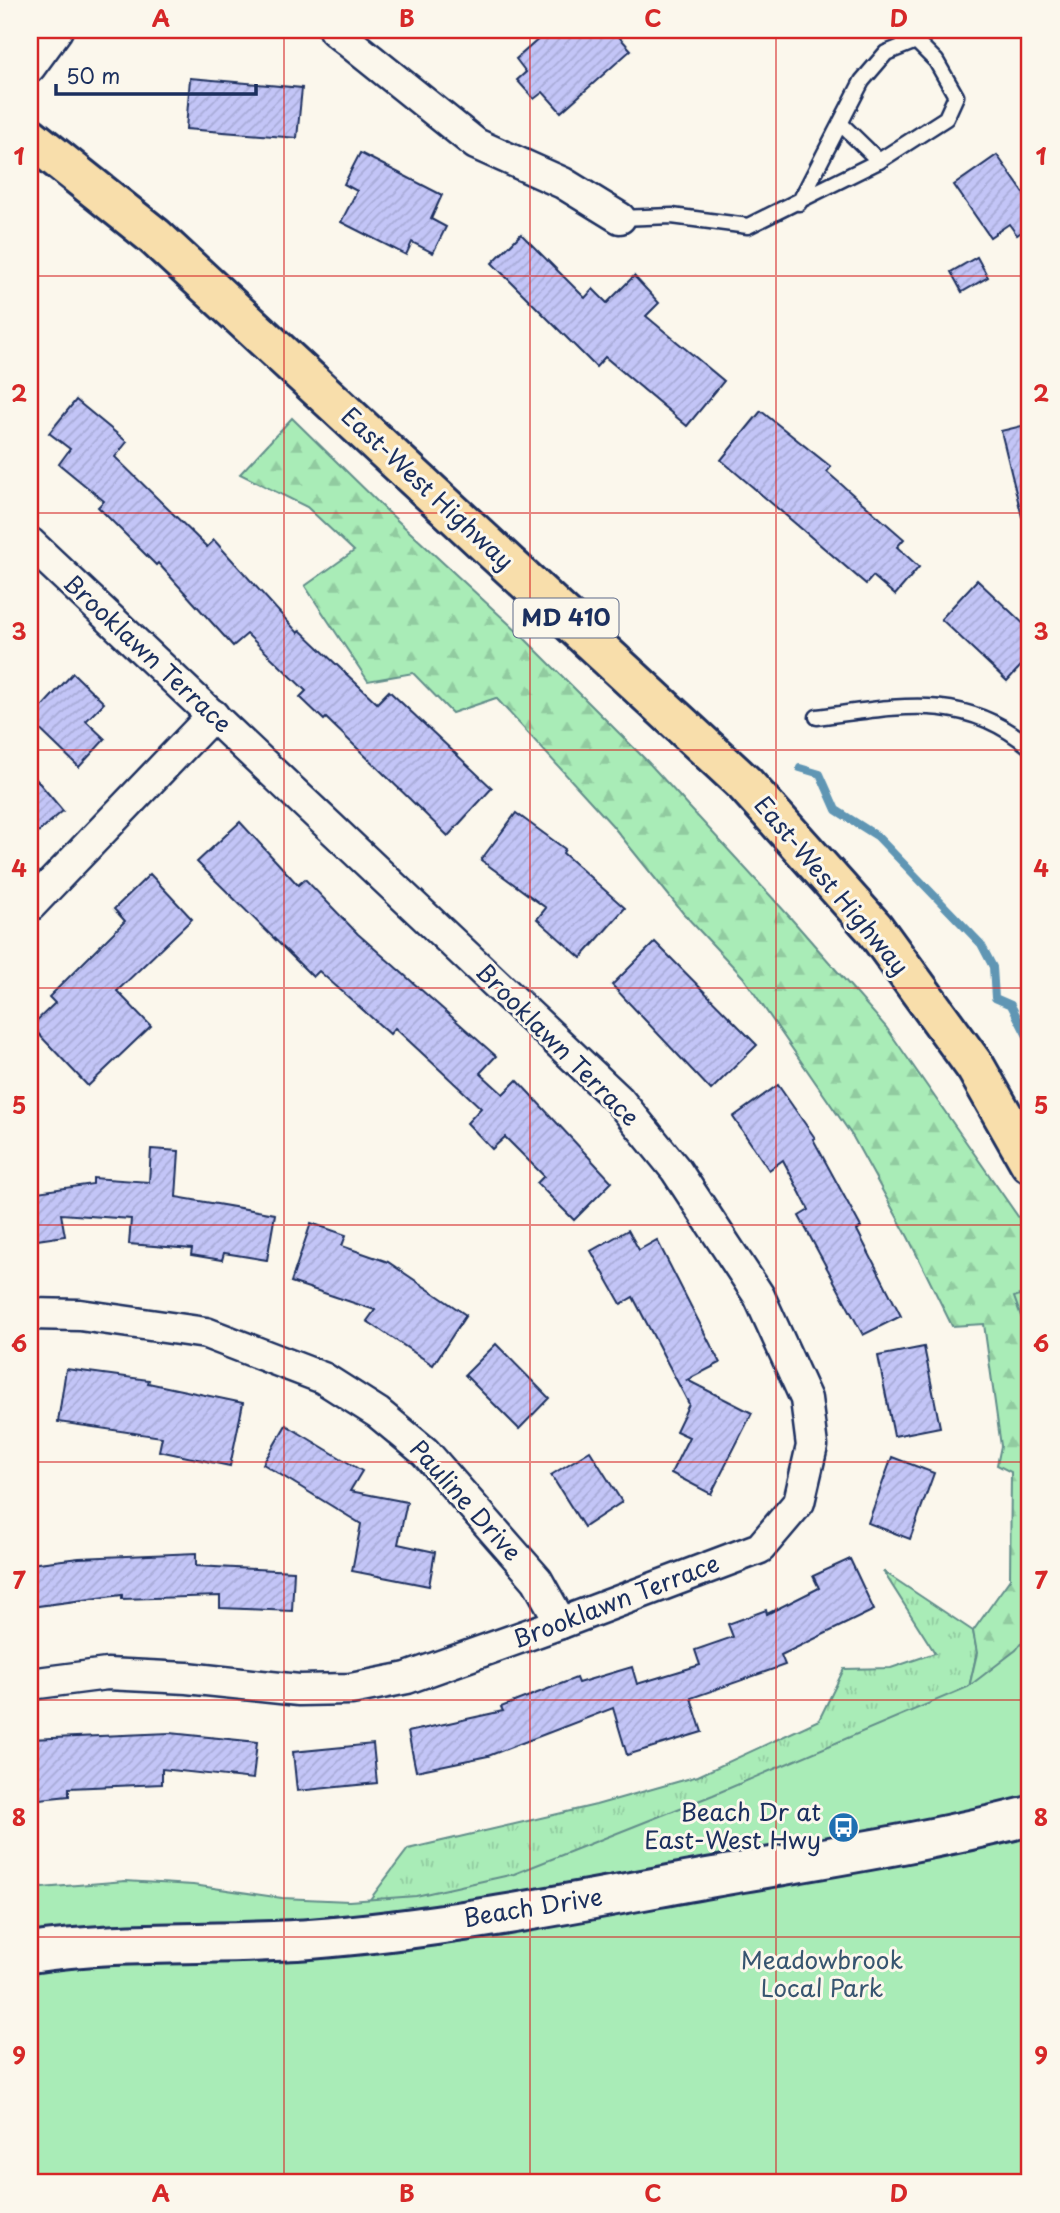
<svg xmlns="http://www.w3.org/2000/svg" width="1060" height="2213" font-family="'Playpen Sans',sans-serif">
	<style>
		.grass { fill: url(#grass-tufts); stroke: #628e8a; stroke-width: 2 }
		.forest { fill: url(#forest-firs); stroke: #628e8a; stroke-width: 2 }
		.park { fill: #a9ecb7; stroke: #628e8a; stroke-width: 2 }
		.lines { fill: none; stroke-linecap: round; stroke-linejoin: round }
		.stream { stroke: #6096b4; stroke-width: 8 }
		.building { fill: url(#building-hatch); stroke: #1b2f5e; stroke-width: 2 }
		.lane-casing { stroke: #1b2f5e; stroke-width: 19 }
		.street-casing { stroke: #1b2f5e; stroke-width: 35 }
		.secondary-casing { stroke: #1b2f5e; stroke-width: 44 }
		.primary-casing { stroke: #1b2f5e; stroke-width: 44 }
		.lane { stroke: #fbf7ec; stroke-width: 14 }
		.street { stroke: #fbf7ec; stroke-width: 30 }
		.secondary { stroke: #fbf7ec; stroke-width: 38 }
		.primary { stroke: #f8deab; stroke-width: 38 }
		.grid { fill: none; stroke: #d62828; stroke-width: 2; stroke-opacity: 0.55 }
		.labels { text-anchor: middle; stroke-width: 6; stroke-linejoin: round; paint-order: stroke }
		.shield { fill: #fbf7ec; stroke: #5e6b89; stroke-width: 2 }
		.shield-label { font-size: 23px; font-weight: bold; fill: #1b2f5e }
		.street-label { font-size: 24px; fill: #1b2f5e; stroke: #fbf7ec }
		.poi-label { font-size: 24px; fill: #1b2f5e; stroke: #fbf7ec; text-anchor: end }
		.park-label { font-size: 24px; fill: #375570; stroke: #fbf7ec }
		.neatline { fill: none; stroke: #d62828; stroke-width: 2.5 }
		.grid-label { font-size: 23px; text-anchor: middle; font-weight: bold; fill: #d62828 }
	</style>
	<defs>
		<pattern id="grass-tufts" width="24" height="20" patternUnits="userSpaceOnUse" patternTransform="scale(1.75)"><rect width="24" height="20" fill="#a9ecb7"/><path d="M3 7l-1-3M5 7V3M7 7l1-3M15 17l-1-3M17 17v-4M19 17l1-3" fill="none" stroke="#91cba0"/></pattern>
		<pattern id="forest-firs" width="22" height="20" patternUnits="userSpaceOnUse" patternTransform="scale(1.75)"><rect width="22" height="20" fill="#a9ecb7"/><path d="M5 1l3.5 6h-7zM16 11l3.5 6h-7z" fill="#91cba0"/></pattern>
		<pattern id="building-hatch" width="6" height="6" patternUnits="userSpaceOnUse" patternTransform="scale(1.75)"><rect width="6" height="6" fill="#c3c5f7"/><path d="M-1 1l2-2M0 6l6-6M5 7l2-2" fill="none" stroke="#a7aad6"/></pattern>
	</defs>
	<rect width="100%" height="100%" fill="#fbf7ec"/>
	<filter id="ink" filterUnits="userSpaceOnUse"><feTurbulence type="fractalNoise" baseFrequency=".0143" numOctaves="2"/><feDisplacementMap in="SourceGraphic" scale="14" xChannelSelector="R" yChannelSelector="G"/><feConvolveMatrix kernelMatrix="1 2 1 2 8 2 1 2 1" color-interpolation-filters="sRGB"/></filter>
	<g filter="url(#ink)">
		<polygon class="grass" points="883,1571 973,1631 977,1652 964,1710 1030,1790 359,1914 408,1849 596,1805 698,1776 819,1720 844,1669 891,1668 935,1653"/>
		<polygon class="forest" points="292,418 385,509 521,635 648,762 788,915 886,1027 1019,1218 1030,1241 1030,1737 964,1709 977,1653 973,1631 1010,1579 1011,1472 997,1465 1001,1446 984,1324 952,1326 908,1237 853,1137 743,977 683,913 612,825 496,698 452,713 413,673 368,681 305,586 354,551 307,507 240,474"/>
		<g class="park">
			<polygon points="1030,1291 1030,1341 1014,1297"/>
			<polygon points="1030,1632 1030,2183 30,2183 30,1889 125,1881 193,1885 282,1898 349,1901 416,1896 514,1874 713,1795 968,1687 1016,1650"/>
		</g>
		<g class="lines">
			<polyline class="stream" points="800,768 820,774 836,810 877,836 981,944 993,967 995,998 1011,1005 1030,1042"/>
		</g>
		<g class="building">
			<polygon points="549,30 613,30 631,50 561,112 543,92 534,99 517,80 526,72 516,59"/>
			<polygon points="190,78 302,88 297,138 186,129"/>
			<polygon points="360,153 442,195 431,219 446,227 433,253 412,242 406,255 341,222 357,191 344,184"/>
			<polygon points="997,155 1030,202 1030,226 1017,235 1009,224 990,237 954,185"/>
			<polygon points="521,234 585,298 593,289 607,303 634,276 659,303 646,316 724,381 687,426 605,357 596,367 492,263"/>
			<polygon points="977,257 988,277 962,292 951,272"/>
			<polygon points="76,400 127,442 115,457 207,547 214,540 298,633 300,630 377,703 389,691 492,788 448,836 326,718 324,720 300,697 306,691 247,634 233,646 158,563 156,565 98,507 104,501 59,464 70,449 49,433"/>
			<polygon points="761,411 831,467 827,472 904,539 897,547 919,567 895,595 873,576 866,584 721,460"/>
			<polygon points="1030,424 1030,516 1022,517 1001,431"/>
			<polygon points="977,580 1030,630 1030,656 1007,681 941,619"/>
			<polygon points="73,673 104,703 86,721 105,739 79,767 30,720"/>
			<polygon points="30,772 63,811 30,839"/>
			<polygon points="516,813 565,849 563,853 625,908 581,958 537,919 546,908 481,860"/>
			<polygon points="240,822 298,885 305,879 358,934 496,1056 480,1073 503,1094 517,1080 612,1182 574,1220 537,1183 544,1176 505,1137 492,1149 467,1123 481,1108 395,1028 390,1034 319,971 313,977 197,862"/>
			<polygon points="150,874 192,919 117,991 151,1026 88,1086 31,1026 55,1003 49,997 125,921 114,909"/>
			<polygon points="655,942 757,1045 711,1090 612,985"/>
			<polygon points="778,1085 815,1138 813,1139 861,1227 857,1230 901,1316 863,1335 799,1216 809,1210 783,1160 769,1170 733,1117"/>
			<polygon points="151,1149 179,1151 176,1197 275,1214 267,1260 224,1253 222,1260 191,1255 192,1249 129,1244 131,1219 61,1214 65,1236 30,1241 30,1193 93,1184 93,1178 149,1182"/>
			<polygon points="311,1223 346,1235 342,1246 388,1262 466,1315 433,1365 367,1321 375,1310 291,1282"/>
			<polygon points="628,1230 639,1250 657,1240 720,1363 687,1380 752,1413 711,1494 671,1473 689,1437 676,1431 689,1404 633,1297 621,1304 591,1251"/>
			<polygon points="496,1344 549,1398 519,1429 465,1375"/>
			<polygon points="924,1347 940,1427 894,1436 878,1356"/>
			<polygon points="66,1369 149,1380 148,1383 243,1403 230,1466 159,1451 162,1437 58,1422"/>
			<polygon points="286,1425 362,1471 350,1491 407,1502 398,1544 435,1552 429,1586 352,1571 361,1524 263,1464"/>
			<polygon points="590,1451 622,1502 584,1527 551,1475"/>
			<polygon points="892,1457 934,1473 910,1539 868,1523"/>
			<polygon points="196,1553 196,1566 294,1571 292,1611 220,1608 220,1596 122,1599 122,1595 30,1607 30,1564 79,1558"/>
			<polygon points="850,1559 874,1610 781,1655 785,1665 691,1698 702,1732 627,1755 613,1708 488,1756 416,1771 408,1732 503,1711 501,1707 576,1678 578,1683 632,1667 637,1684 700,1665 695,1650 733,1637 728,1624 766,1610 767,1614 819,1588 813,1576"/>
			<polygon points="170,1733 257,1742 253,1779 162,1769 162,1784 69,1788 69,1796 30,1800 30,1739"/>
			<polygon points="373,1744 377,1783 297,1791 293,1752"/>
		</g>
		<g class="lines">
			<defs>
				<g id="lane">
					<polyline points="841,124 879,161"/>
					<polyline points="620,218 672,216 748,226 879,161 946,118 956,96 936,61 916,41 886,53 862,81 799,203"/>
					<path d="M817 717C897 707 963 690 1030 747"/>
				</g>
				<g id="street">
					<polyline points="334,30 476,144 563,183 620,218"/>
					<polyline points="30,67 57,30"/>
					<polyline points="30,543 619,1100 676,1170 759,1296 806,1399 812,1446 799,1502 760,1548 561,1623 407,1678 351,1689 299,1690 187,1678 107,1674 30,1684"/>
					<polyline points="30,906 213,715"/>
					<polyline points="30,1314 80,1315 206,1333 323,1378 378,1413 425,1452 537,1580 561,1623"/>
				</g>
				<path id="secondary" d="M30 1953C122 1939 217 1946 310 1939 443 1929 577 1902 708 1878 815 1859 924 1843 1030 1816"/>
				<polyline id="primary" points="30,137 154,236 745,784 874,928 976,1068 1030,1163"/>
			</defs>
			<use href="#lane" class="lane-casing"/>
			<use href="#street" class="street-casing"/>
			<use href="#secondary" class="secondary-casing"/>
			<use href="#primary" class="primary-casing"/>
			<use href="#lane" class="lane"/>
			<use href="#street" class="street"/>
			<use href="#secondary" class="secondary"/>
			<use href="#primary" class="primary"/>
		</g>
	</g>
	<path class="grid" d="M284 30V2183M530 30V2183M776 30V2183M30 276H1030M30 513H1030M30 750H1030M30 988H1030M30 1225H1030M30 1462H1030M30 1700H1030M30 1937H1030"/>
	<defs>
		<symbol id="bus-disc" viewBox="-11 -11 22 22"><circle r="9.5" fill="#1f6fb2" stroke="#fbf7ec"/><path d="M-5-6H5V4H4V6H2V4H-2V6H-4V4H-5ZM-3.5-4V0h7V-4ZM-3.5 1.2v1.5H-2V1.2ZM2 1.2v1.5H3.5V1.2Z" fill="#fff"/></symbol>
	</defs>
	<g fill-rule="evenodd">
		<use href="#bus-disc" x="826" y="1810" width="35" height="35"/>
	</g>
	<g class="labels">
		<rect class="shield" x="513.5" y="598.5" width="105" height="39" rx="5"/>
		<g class="shield-label">
			<text x="566" y="626">MD 410</text>
		</g>
		<g class="street-label">
			<text transform="translate(427 489) rotate(43)" y="8">East-West Highway</text>
			<text transform="translate(147 654) rotate(43)" y="8">Brooklawn Terrace</text>
			<text transform="translate(831 886) rotate(50)" y="8">East-West Highway</text>
			<text transform="translate(557 1045) rotate(45)" y="8">Brooklawn Terrace</text>
			<text transform="translate(465 1501) rotate(48)" y="8">Pauline Drive</text>
			<text transform="translate(616 1602) rotate(-21)" y="8">Brooklawn Terrace</text>
			<text transform="translate(533 1908) rotate(-9)" y="8">Beach Drive</text>
		</g>
		<g class="poi-label">
			<text x="821" y="1821">Beach Dr at<tspan x="821" dy="28">East-West Hwy</tspan></text>
		</g>
		<g class="park-label">
			<text x="822" y="1969">Meadowbrook<tspan x="822" dy="28">Local Park</tspan></text>
		</g>
	</g>
	<rect width="1060" height="2213" fill="none" stroke="#fbf7ec" stroke-width="77"/>
	<path d="M56 84v10h200v-10" fill="none" stroke="#1b2f5e" stroke-width="3.5"/>
	<text x="66" y="84" font-size="21" fill="#1b2f5e" stroke="#fbf7ec" stroke-width="5" paint-order="stroke">50 m</text>
	<rect x="38" y="38" width="983" height="2136" class="neatline"/>
	<g class="grid-label">
		<text x="161" y="27">A</text>
		<text x="407" y="27">B</text>
		<text x="653" y="27">C</text>
		<text x="899" y="27">D</text>
		<text x="19" y="165">1</text>
		<text x="1041" y="165">1</text>
		<text x="19" y="402">2</text>
		<text x="1041" y="402">2</text>
		<text x="19" y="640">3</text>
		<text x="1041" y="640">3</text>
		<text x="19" y="877">4</text>
		<text x="1041" y="877">4</text>
		<text x="19" y="1114">5</text>
		<text x="1041" y="1114">5</text>
		<text x="19" y="1352">6</text>
		<text x="1041" y="1352">6</text>
		<text x="19" y="1589">7</text>
		<text x="1041" y="1589">7</text>
		<text x="19" y="1826">8</text>
		<text x="1041" y="1826">8</text>
		<text x="19" y="2064">9</text>
		<text x="1041" y="2064">9</text>
		<text x="161" y="2202">A</text>
		<text x="407" y="2202">B</text>
		<text x="653" y="2202">C</text>
		<text x="899" y="2202">D</text>
	</g>
</svg>
